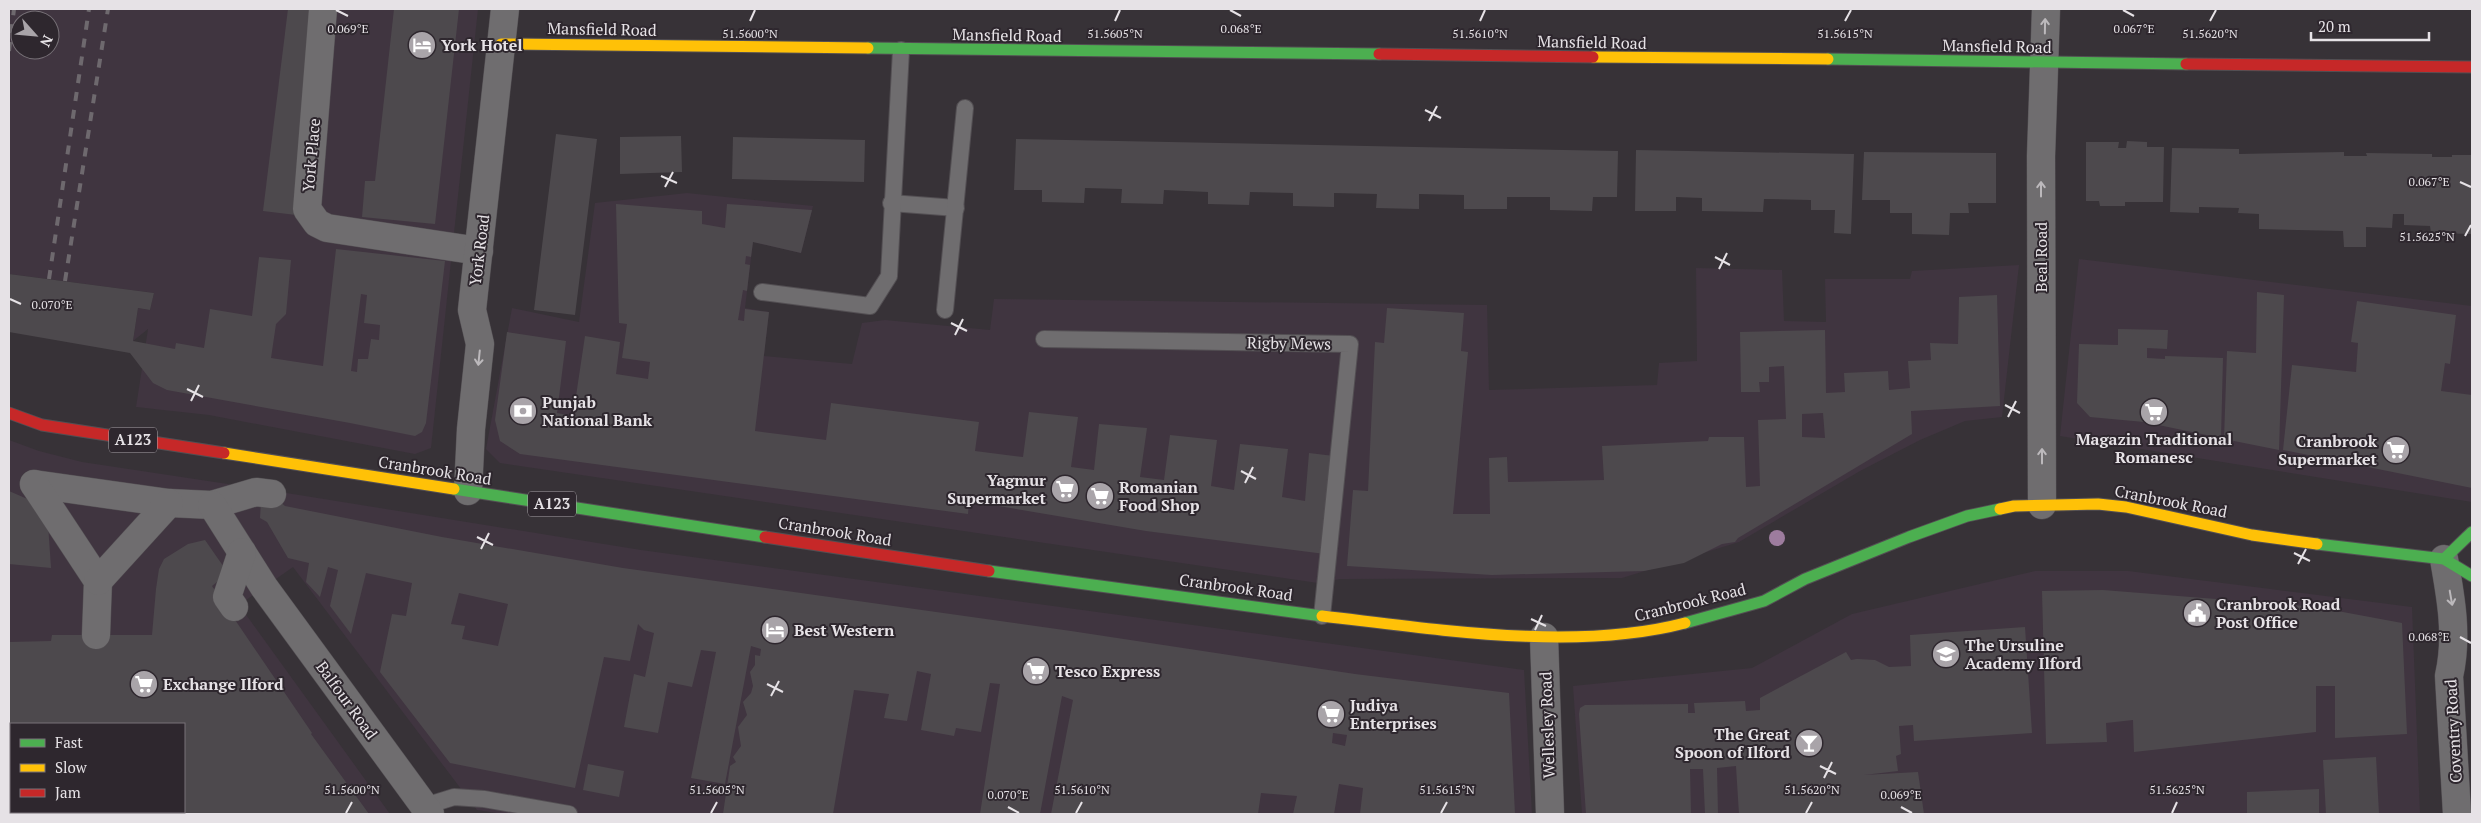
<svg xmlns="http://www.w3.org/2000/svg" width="2481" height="823" font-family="'PT Serif',serif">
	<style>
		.built { fill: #403540; fill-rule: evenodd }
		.building { fill: #4d494d; fill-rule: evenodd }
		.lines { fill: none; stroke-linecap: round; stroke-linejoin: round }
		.lane-casing { stroke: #534f53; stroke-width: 18 }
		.street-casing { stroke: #534f53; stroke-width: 29 }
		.fast-casing { stroke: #534f53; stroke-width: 13 }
		.slow-casing { stroke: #534f53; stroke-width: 13 }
		.jam-casing { stroke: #534f53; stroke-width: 13 }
		.lane { stroke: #6f6d6f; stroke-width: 16 }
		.street { stroke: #6f6d6f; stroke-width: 28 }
		.fast { stroke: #4caf50; stroke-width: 11 }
		.slow { stroke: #ffc107; stroke-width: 11 }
		.jam { stroke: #c62828; stroke-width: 11 }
		.rail { stroke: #6e696e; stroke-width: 4; stroke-dasharray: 9 9; stroke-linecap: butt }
		.tree { fill: #9d7c9e }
		.oneway { stroke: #bcb9bc }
		.ticks { fill: none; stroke: #e6e2e6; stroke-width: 2 }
		.labels { text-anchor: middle; stroke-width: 4; stroke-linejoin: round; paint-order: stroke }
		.shield { fill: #2e272e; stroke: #afaaaf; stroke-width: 1 }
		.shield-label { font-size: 15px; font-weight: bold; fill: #e6e2e6 }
		.street-label { font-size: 16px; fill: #e6e2e6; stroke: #2e272e }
		.poi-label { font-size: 16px; font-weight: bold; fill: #e6e2e6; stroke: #2e272e; text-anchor: start }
		.ticks-label { font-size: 12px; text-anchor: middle; fill: #e6e2e6; stroke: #2e272e; stroke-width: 4; stroke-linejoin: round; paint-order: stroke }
	</style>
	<rect width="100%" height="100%" fill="#373237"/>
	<g class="built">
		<path d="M9 9H478L431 448 415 454 209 415 136 407 148 329 133 341 138 308 150 310 154 293 9 274ZM20 20H50V50H20Z"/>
		<polygon points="687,193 813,206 801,253 753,242 745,308 769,312 764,356 852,364 862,323 885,320 990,330 994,299 1487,305 1489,390 1657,385 1659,363 1697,361 1696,268 1782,270 1784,321 1826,322 1825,279 1910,279 1912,271 2019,265 2002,417 1965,421 1920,440 1860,471 1739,542 1622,578 1340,579 1318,583 500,463 486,449 512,308 579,322 595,203"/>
		<polygon points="2079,259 2472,306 2472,502 2060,436"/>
		<path d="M9 440 39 451 82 462 274 491 641 550 1524 670 1532 814H503L477 810 293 567 239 605 390 814H9ZM11 724H184V812H11Z"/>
		<polygon points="2035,571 2128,571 2412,607 2420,814 1582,814 1573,686 1752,668 1852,614"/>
	</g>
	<g class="building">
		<polygon points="288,9 320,9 296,215 263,211"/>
		<polygon points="394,9 459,9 435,224 362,217 365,181 375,181"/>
		<polygon points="556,134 597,139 575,315 534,310"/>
		<polygon points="681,136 682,172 620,174 620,137"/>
		<polygon points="733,137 865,140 864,182 732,179"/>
		<polygon points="1016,139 1618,151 1617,197 1593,197 1592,211 1550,210 1550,197 1507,197 1507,209 1464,209 1464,195 1419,194 1419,209 1376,208 1377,194 1334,193 1334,207 1293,206 1293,193 1250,192 1249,205 1208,204 1208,192 1164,190 1163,204 1121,203 1122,189 1085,188 1084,203 1042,202 1042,190 1014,190"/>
		<polygon points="2127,141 2147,142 2147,147 2164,147 2163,202 2125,202 2125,206 2100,206 2099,201 2086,201 2086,142 2119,142 2118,148 2126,148"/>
		<polygon points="2172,148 2239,149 2239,154 2344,152 2344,156 2367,156 2366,153 2432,154 2432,157 2452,157 2452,155 2472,155 2472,234 2431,233 2430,226 2404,225 2404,214 2393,214 2392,228 2366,227 2366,247 2344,247 2343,231 2259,229 2259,214 2238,213 2239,208 2199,207 2199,213 2170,212"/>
		<polygon points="1636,150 1854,154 1851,234 1834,233 1835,210 1811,210 1811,200 1764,199 1763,212 1702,211 1702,198 1676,197 1676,211 1635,211"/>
		<polygon points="1864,152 1996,153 1996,203 1968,203 1969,213 1950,213 1949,235 1912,234 1912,213 1890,213 1890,200 1862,200"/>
		<polygon points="616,204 702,211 702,224 725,228 727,204 812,210 801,253 753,242 751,257 746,256 745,264 750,265 747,291 743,290 738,320 744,321 745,309 769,312 755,431 826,440 831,403 979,422 975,451 1023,457 1029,412 1078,417 1071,467 1094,470 1099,424 1147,428 1140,477 1164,480 1170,435 1217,440 1211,486 1234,490 1240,444 1288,449 1282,497 1305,501 1309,453 1334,456 1325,554 1146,531 969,501 968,514 520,454 500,441 495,420 507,332 566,341 557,413 573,416 585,336 620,342 616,374 648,379 650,362 622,358 627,324 619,323"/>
		<path d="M336 249 445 261 426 423 422 432 415 436 350 423 167 390 153 383 130 353 9 332V274L154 293 150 310 138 308 133 341 175 349 176 343 204 348 210 309 252 316 259 257 291 260 286 314 276 324 271 358 323 366ZM361 294 367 295 364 323 380 325 379 340 371 339 368 359H358L357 372 351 371Z"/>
		<polygon points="2257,292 2284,295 2279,450 2224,439 2227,351 2256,353"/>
		<path d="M1997 295 2000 406 1911 411 1912 434 1738 538 1735 542 1722 544 1684 563 1644 571 1492 575 1347 566 1353 490 1368 491 1375 342 1384 343 1387 308 1464 313 1461 351 1468 352 1453 514H1490L1489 458 1507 457 1508 482 1604 480 1602 446 1708 441 1709 437H1744L1746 487 1760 486 1758 420 1786 419 1784 366 1769 367V382H1759L1760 392H1741L1740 332 1825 330 1826 393 1845 392 1844 373 1888 371 1889 390 1910 388 1908 361 1931 360 1930 343 1958 344 1959 297ZM1823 413 1825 438 1802 437V414Z"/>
		<polygon points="2357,301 2456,315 2450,364 2445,363 2441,391 2472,395 2472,488 2283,450 2292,365 2356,372 2358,343 2351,342"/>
		<polygon points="2118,329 2168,330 2167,349 2147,348 2147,358 2165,359 2165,356 2223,358 2221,438 2144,422 2090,417 2077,403 2079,344 2118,345"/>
		<polygon points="9,491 32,501 48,524 51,568 9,564"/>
		<path d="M278 500 285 506 442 537 623 568 1071 631 1355 674 1509 693 1515 814H1360L1363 788 1339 784 1334 814H1293L1297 796 1261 793 1258 814H1051L1073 700 1062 696 1040 814H980L1000 684 990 683 981 732 956 728 954 736 921 730 931 674 917 671 907 721 884 718 889 694 854 690 833 814H723L730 766 736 762 733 757 741 746 738 727 747 715 743 702 751 693 753 686 750 672 755 665V655L760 656 761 649 751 646 725 784 691 778 716 652 701 650 692 687 668 682 658 733 624 727 634 674 645 677 654 633 644 630 638 624 630 661 604 657 575 788 450 763 380 672 392 614 406 616 412 583 366 573 351 634 330 606 338 570 328 567 320 597 306 582 309 563 288 558 267 522 260 518 261 502ZM459 593 508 604 498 646 462 639 465 626 451 624ZM1333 733 1347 735 1345 746 1332 743Z"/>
		<path d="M205 540 228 573 212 586 312 733 311 734 369 814H9V642L51 641 52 635H152L156 589 159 569 164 559 188 544ZM11 724H184V812H11Z"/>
		<polygon points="2103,590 2316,607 2402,623 2407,734 2335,738 2335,686 2316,686 2316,732 2134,752 2133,720 2106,723 2107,742 2046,744 2042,591"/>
		<polygon points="2025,627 2032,733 1914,741 1913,725 1899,726 1901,754 1896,756 1898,771 1864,775 1918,772 1924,814 1739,814 1736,766 1717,768 1718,814 1705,814 1703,769 1690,769 1691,814 1586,814 1579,714 1580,708 1585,705 1688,704 1688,713 1695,713 1694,703 1745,701 1746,711 1760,710 1760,698 1846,652 1851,660 1857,659 1875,660 1889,667 1911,666 1910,635"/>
		<polygon points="2376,757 2379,814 2326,814 2323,760"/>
		<polygon points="588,764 624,771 619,797 583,790"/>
		<polygon points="2319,789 2319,814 2247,814 2247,792"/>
	</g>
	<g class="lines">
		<defs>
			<g id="lane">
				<polyline points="891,203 956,208"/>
				<polyline points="762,292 870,306 889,276 901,50"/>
				<polyline points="945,310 965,108"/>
				<polyline points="1044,339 1350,344 1322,616"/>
				<polyline points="425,806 454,797 484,799 569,814"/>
			</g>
			<g id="street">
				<polyline points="323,9 307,209 317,223 327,228 479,251"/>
				<polyline points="34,484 169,503 212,505 256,492 272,494"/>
				<polyline points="34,484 98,581 96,635"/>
				<polyline points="468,491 471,429 480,344 472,310 505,9"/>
				<polyline points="212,505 264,587 430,814"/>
				<polyline points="2042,505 2041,156 2046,9"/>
				<path d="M2444 559C2451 598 2458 637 2449 676L2457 814"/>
				<polyline points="98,581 169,503"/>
				<polyline points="234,607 227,597 242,552"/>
				<polyline points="1544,637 1550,814"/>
			</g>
			<g id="fast">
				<polyline points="868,48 1379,54"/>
				<polyline points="1828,59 2186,64"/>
				<polyline points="454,489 765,537"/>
				<polyline points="2317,544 2444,559 2472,576"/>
				<polyline points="2444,559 2472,532"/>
				<polyline points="989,571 1322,616"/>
				<polyline points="1685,623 1764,601 1805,579 1909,537 1967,516 2000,509"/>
			</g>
			<g id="slow">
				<polyline points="501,44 868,48"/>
				<polyline points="1593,57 1828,59"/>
				<polyline points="224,453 454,489"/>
				<polyline points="2000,509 2014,506 2098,504 2126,507 2252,535 2317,544"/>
				<path d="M1322 616C1434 629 1575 652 1685 623"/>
			</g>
			<g id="jam">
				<polyline points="1379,54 1593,57"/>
				<polyline points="2186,64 2472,67"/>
				<polyline points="9,413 42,425 224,453"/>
				<polyline points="765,537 989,571"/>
			</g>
		</defs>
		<use href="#lane" class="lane-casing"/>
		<use href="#street" class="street-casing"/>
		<use href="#fast" class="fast-casing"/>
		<use href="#slow" class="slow-casing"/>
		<use href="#jam" class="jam-casing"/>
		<use href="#lane" class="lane"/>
		<use href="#street" class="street"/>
		<use href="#fast" class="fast"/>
		<use href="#slow" class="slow"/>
		<use href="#jam" class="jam"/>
		<g class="rail">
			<polyline points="9,51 14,9"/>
			<polyline points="49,279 89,9"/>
			<polyline points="65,281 108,9"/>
		</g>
	</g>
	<circle class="tree" cx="1777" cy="538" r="8"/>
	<defs><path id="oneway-shaft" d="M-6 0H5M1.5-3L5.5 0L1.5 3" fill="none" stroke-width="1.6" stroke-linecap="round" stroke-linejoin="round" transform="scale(1.25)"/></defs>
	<g class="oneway">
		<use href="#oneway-shaft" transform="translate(2045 26) rotate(-89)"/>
		<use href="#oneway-shaft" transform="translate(2041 189) rotate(-90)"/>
		<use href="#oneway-shaft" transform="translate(479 358) rotate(96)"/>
		<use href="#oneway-shaft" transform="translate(2042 456) rotate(-90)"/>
		<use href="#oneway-shaft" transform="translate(2451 598) rotate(80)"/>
	</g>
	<path class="ticks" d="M336 10 348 16M1230 10 1241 16M2123 10 2134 16M750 21 755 10M1115 21 1120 10M1480 21 1485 10M1845 21 1851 10M2210 21 2216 10M1425 110 1441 118M1429 121 1437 106M661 176 677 183M2460 182 2471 187M665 187 673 172M2465 236 2471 225M1715 257 1730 265M1719 269 1727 253M10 299 21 304M951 323 967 331M955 335 963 319M187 389 203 397M191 401 199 385M2005 405 2020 413M2008 417 2016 401M1241 471 1256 479M1245 483 1253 467M477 537 493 545M481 549 489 533M2294 553 2310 561M2298 564 2306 549M1531 619 1546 626M1535 630 1542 615M2460 637 2471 643M767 684 783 692M771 696 779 681M1820 766 1836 774M1824 778 1832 762M1008 807 1019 813M1901 807 1912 813M346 813 352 802M711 813 717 802M1076 813 1082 802M1441 813 1447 802M1806 813 1812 802M2172 813 2177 802"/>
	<defs>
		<symbol id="hotel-disc" viewBox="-11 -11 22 22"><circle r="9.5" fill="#a9a4a9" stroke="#2e272e"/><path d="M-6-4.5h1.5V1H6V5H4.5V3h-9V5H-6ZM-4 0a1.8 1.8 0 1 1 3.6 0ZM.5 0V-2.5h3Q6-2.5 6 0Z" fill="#fff"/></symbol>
		<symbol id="bank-disc" viewBox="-11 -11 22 22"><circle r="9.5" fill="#a9a4a9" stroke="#2e272e"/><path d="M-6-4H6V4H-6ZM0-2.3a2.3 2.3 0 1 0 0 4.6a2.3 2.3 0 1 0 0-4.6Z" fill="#fff"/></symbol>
		<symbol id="supermarket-disc" viewBox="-11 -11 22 22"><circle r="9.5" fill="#a9a4a9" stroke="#2e272e"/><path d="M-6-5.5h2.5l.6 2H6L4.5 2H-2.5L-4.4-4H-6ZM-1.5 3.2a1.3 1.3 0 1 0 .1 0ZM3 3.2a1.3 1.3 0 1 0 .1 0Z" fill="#fff"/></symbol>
		<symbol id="civic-disc" viewBox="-11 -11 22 22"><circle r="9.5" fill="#a9a4a9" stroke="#2e272e"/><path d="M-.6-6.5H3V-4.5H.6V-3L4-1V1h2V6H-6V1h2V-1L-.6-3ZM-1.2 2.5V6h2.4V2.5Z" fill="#fff"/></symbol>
		<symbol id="school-disc" viewBox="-11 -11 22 22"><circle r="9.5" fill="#a9a4a9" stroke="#2e272e"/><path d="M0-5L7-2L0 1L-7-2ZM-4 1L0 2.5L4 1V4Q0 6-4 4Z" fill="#fff"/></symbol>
		<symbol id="bar-disc" viewBox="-11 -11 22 22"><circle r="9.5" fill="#a9a4a9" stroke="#2e272e"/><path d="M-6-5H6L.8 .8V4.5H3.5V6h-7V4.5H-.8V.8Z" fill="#fff"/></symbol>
	</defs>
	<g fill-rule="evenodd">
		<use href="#hotel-disc" x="406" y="29" width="32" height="32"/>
		<use href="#bank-disc" x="507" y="395" width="32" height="32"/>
		<use href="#supermarket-disc" x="2138" y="396" width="32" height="32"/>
		<use href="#supermarket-disc" x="2380" y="434" width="32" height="32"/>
		<use href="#supermarket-disc" x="1049" y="473" width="32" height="32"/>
		<use href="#supermarket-disc" x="1084" y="480" width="32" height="32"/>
		<use href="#civic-disc" x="2181" y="597" width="32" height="32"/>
		<use href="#hotel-disc" x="759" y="614" width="32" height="32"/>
		<use href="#school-disc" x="1930" y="638" width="32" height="32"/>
		<use href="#supermarket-disc" x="1020" y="655" width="32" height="32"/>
		<use href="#supermarket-disc" x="128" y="668" width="32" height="32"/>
		<use href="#supermarket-disc" x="1315" y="698" width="32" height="32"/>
		<use href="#bar-disc" x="1793" y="727" width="32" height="32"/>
	</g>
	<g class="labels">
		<g class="shield">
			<rect x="109" y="427.5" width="48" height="25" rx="4"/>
			<rect x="528" y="491.5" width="48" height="25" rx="4"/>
		</g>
		<g class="shield-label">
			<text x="133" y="445">A123</text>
			<text x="552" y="509">A123</text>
		</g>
		<g class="street-label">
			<text transform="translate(602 29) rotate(1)" y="6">Mansfield Road</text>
			<text transform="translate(1007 35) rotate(1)" y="6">Mansfield Road</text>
			<text transform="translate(1592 42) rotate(1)" y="6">Mansfield Road</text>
			<text transform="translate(1997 46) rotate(1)" y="6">Mansfield Road</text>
			<text transform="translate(311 155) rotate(-85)" y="6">York Place</text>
			<text transform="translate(479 250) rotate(-83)" y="6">York Road</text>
			<text transform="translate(2041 257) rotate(-90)" y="6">Beal Road</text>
			<text transform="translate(1289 343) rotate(1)" y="6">Rigby Mews</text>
			<text transform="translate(435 470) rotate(9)" y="6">Cranbrook Road</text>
			<text transform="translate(2171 501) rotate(11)" y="6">Cranbrook Road</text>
			<text transform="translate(835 531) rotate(9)" y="6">Cranbrook Road</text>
			<text transform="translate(1236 587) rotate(8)" y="6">Cranbrook Road</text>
			<text transform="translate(1690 602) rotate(-14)" y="6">Cranbrook Road</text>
			<text transform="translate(347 700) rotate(54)" y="6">Balfour Road</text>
			<text transform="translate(1547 725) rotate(-92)" y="6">Wellesley Road</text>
			<text transform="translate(2453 731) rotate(-93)" y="6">Coventry Road</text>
		</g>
		<g class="poi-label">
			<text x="441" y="51">York Hotel</text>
			<text x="542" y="408">Punjab<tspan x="542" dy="18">National Bank</tspan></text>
			<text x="2154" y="445" text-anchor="middle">Magazin Traditional<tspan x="2154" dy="18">Romanesc</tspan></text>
			<text x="2377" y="447" text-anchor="end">Cranbrook<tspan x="2377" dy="18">Supermarket</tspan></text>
			<text x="1046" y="486" text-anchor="end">Yagmur<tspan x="1046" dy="18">Supermarket</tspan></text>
			<text x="1119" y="493">Romanian<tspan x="1119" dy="18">Food Shop</tspan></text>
			<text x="2216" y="610">Cranbrook Road<tspan x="2216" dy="18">Post Office</tspan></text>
			<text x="794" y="636">Best Western</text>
			<text x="1965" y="651">The Ursuline<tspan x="1965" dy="18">Academy Ilford</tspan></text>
			<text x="1055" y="677">Tesco Express</text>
			<text x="163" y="690">Exchange Ilford</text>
			<text x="1350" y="711">Judiya<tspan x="1350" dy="18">Enterprises</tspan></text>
			<text x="1790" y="740" text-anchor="end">The Great<tspan x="1790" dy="18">Spoon of Ilford</tspan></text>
		</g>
	</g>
	<g class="ticks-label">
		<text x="348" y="33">0.069°E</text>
		<text x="1241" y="33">0.068°E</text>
		<text x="2134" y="33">0.067°E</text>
		<text x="750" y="38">51.5600°N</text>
		<text x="1115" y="38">51.5605°N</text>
		<text x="1480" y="38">51.5610°N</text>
		<text x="1845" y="38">51.5615°N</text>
		<text x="2210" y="38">51.5620°N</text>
		<text x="2429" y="186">0.067°E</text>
		<text x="2427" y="241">51.5625°N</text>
		<text x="52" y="309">0.070°E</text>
		<text x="2429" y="641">0.068°E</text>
		<text x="352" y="794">51.5600°N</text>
		<text x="717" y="794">51.5605°N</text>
		<text x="1082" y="794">51.5610°N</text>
		<text x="1447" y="794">51.5615°N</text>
		<text x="1812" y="794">51.5620°N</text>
		<text x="2177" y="794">51.5625°N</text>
		<text x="1008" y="799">0.070°E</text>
		<text x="1901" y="799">0.069°E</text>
	</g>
	<rect width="2481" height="823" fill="none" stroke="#e6e2e6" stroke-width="20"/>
	<rect x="10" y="723" width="175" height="90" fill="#2e272e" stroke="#787278"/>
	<rect x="20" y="739" width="25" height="8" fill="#4caf50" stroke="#787278"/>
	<text x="55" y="748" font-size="15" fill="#e6e2e6">Fast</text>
	<rect x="20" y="764" width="25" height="8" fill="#ffc107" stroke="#787278"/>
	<text x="55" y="773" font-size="15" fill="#e6e2e6">Slow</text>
	<rect x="20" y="789" width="25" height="8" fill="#c62828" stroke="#787278"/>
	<text x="55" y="798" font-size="15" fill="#e6e2e6">Jam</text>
	<g transform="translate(35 35) rotate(117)"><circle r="24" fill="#2e272e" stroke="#787278"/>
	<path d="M0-4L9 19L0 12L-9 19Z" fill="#a9a4a9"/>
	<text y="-8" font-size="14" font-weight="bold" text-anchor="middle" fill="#e6e2e6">N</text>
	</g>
	<path d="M2311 32v8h118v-8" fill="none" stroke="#e6e2e6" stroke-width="2.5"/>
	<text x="2318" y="32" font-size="15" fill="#e6e2e6" stroke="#2e272e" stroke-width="4" paint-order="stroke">20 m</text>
</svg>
